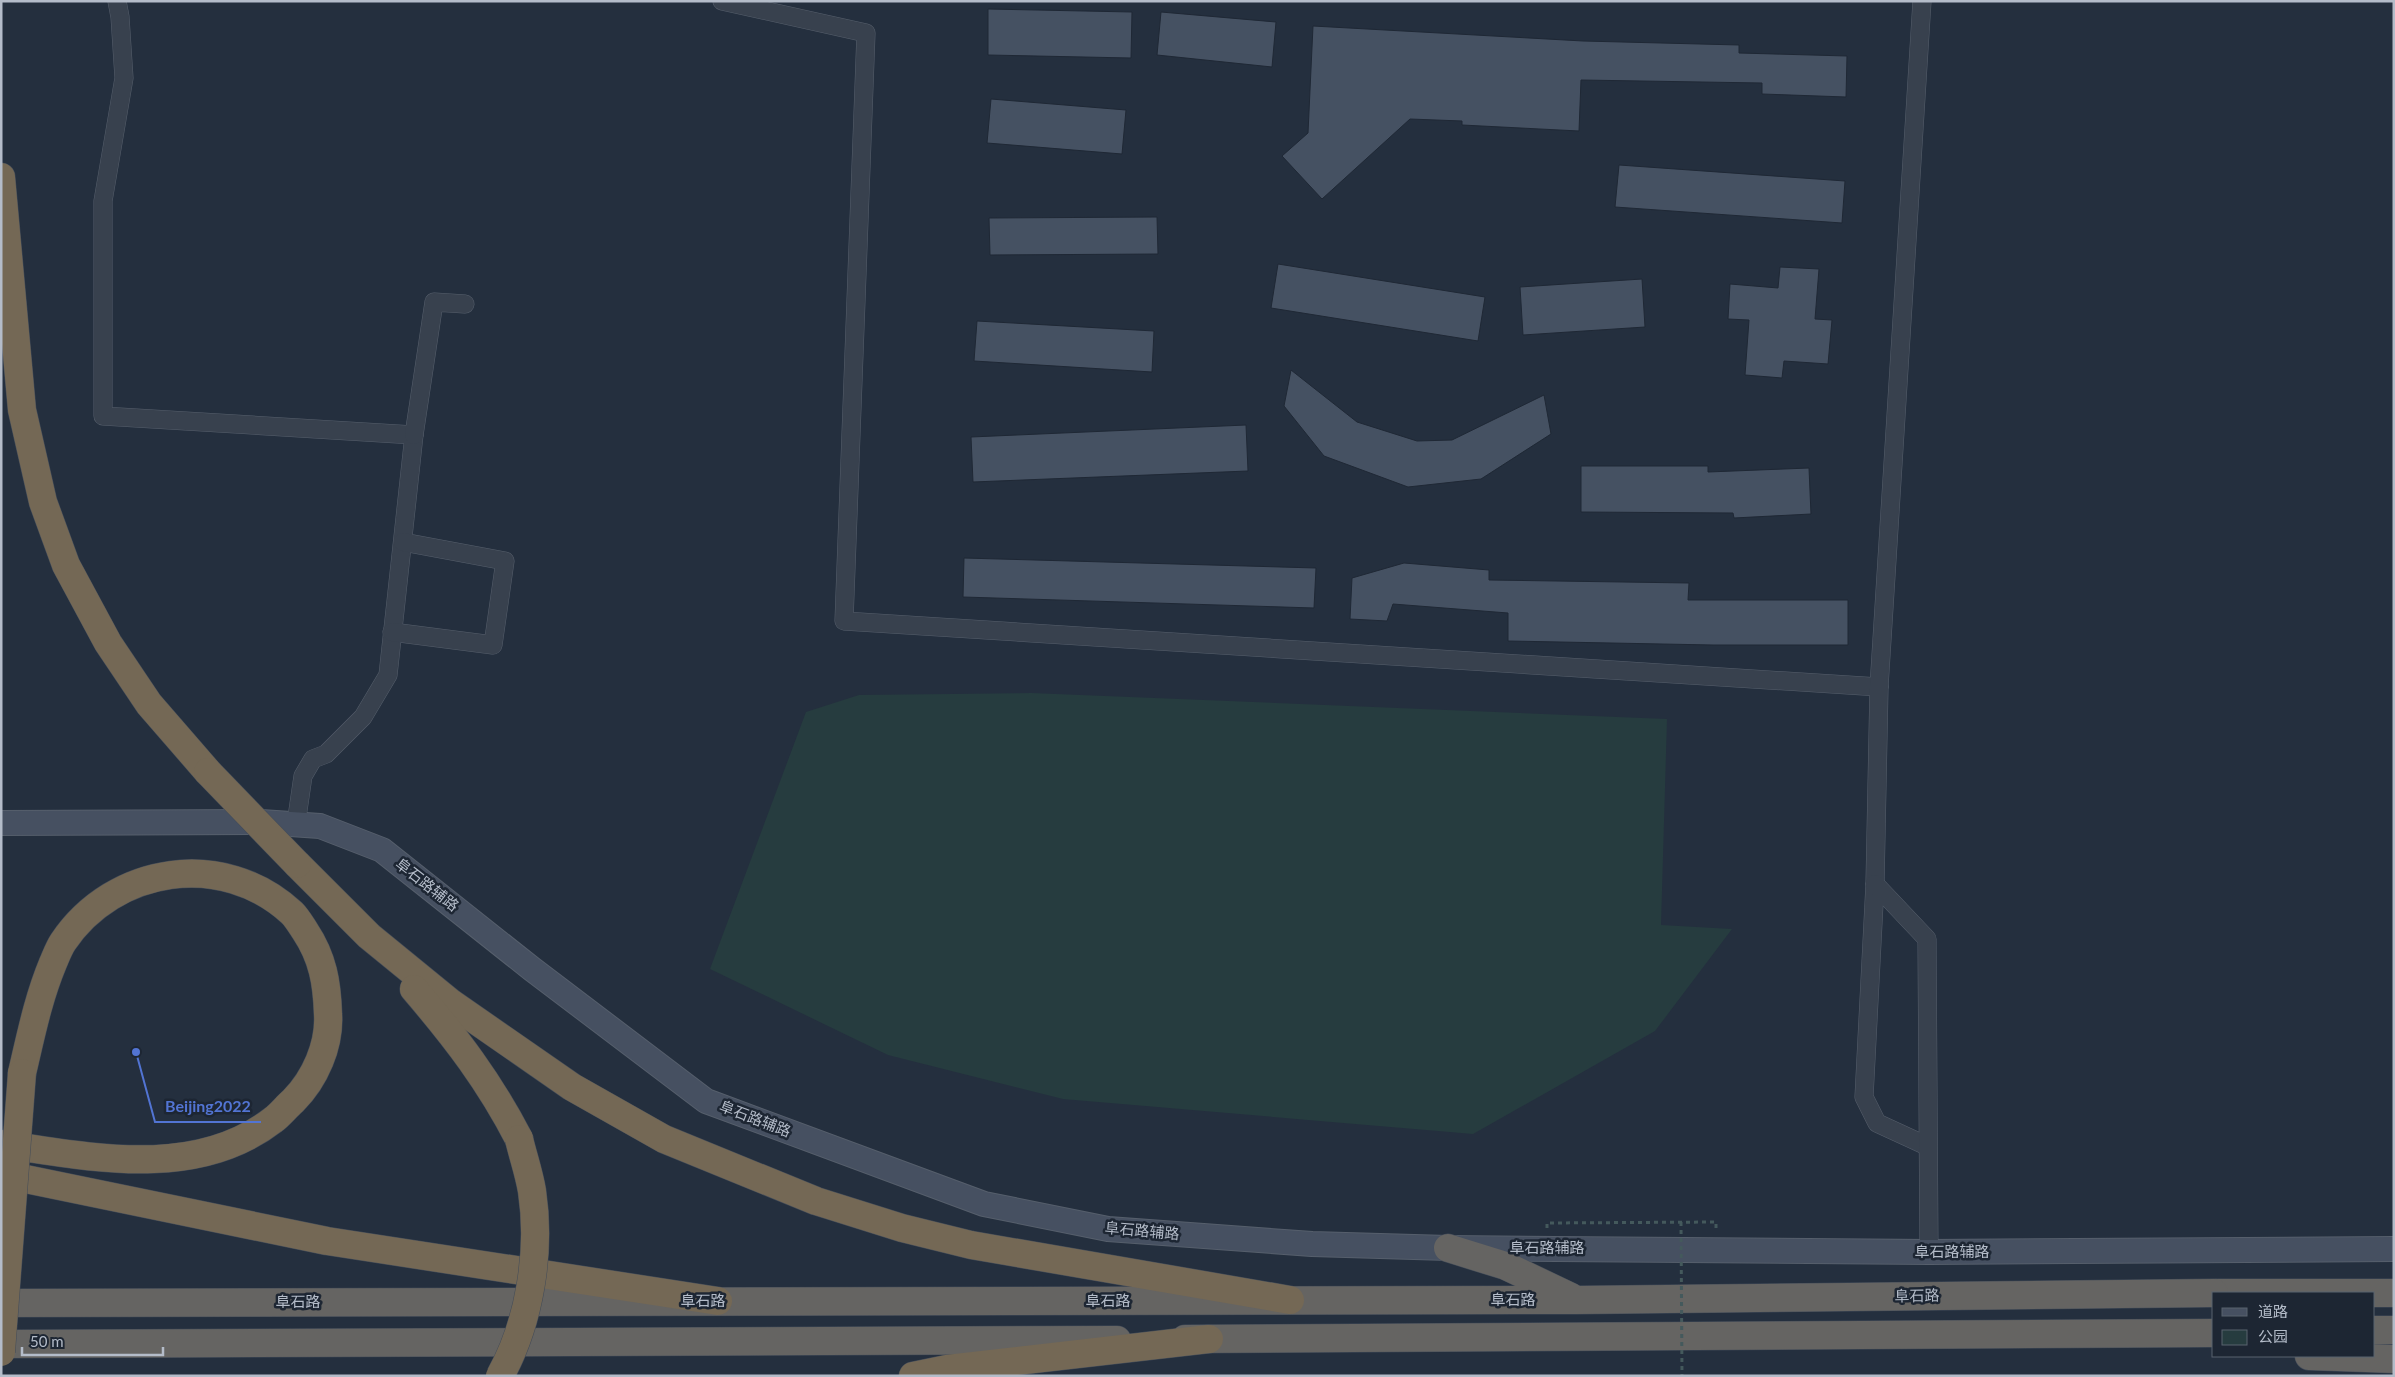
<svg xmlns="http://www.w3.org/2000/svg" width="2395" height="1377" font-family="Lato,'Noto Sans SC',sans-serif">
	<style>
		.green { fill: #263c3f }
		.building { fill: #455162; stroke: #1f2835 }
		.lines { fill: none; stroke-linecap: round; stroke-linejoin: round }
		.minor-casing { stroke: #565f6c; stroke-width: 19 }
		.secondary-casing { stroke: #565f6c; stroke-width: 26 }
		.trunk-casing { stroke: #434c59; stroke-width: 29 }
		.motorway-casing { stroke: #434c59; stroke-width: 29 }
		.path { stroke: #44595c; stroke-width: 3; stroke-dasharray: 4 4; stroke-linecap: butt }
		.minor { stroke: #38414e; stroke-width: 18 }
		.secondary { stroke: #465061; stroke-width: 24 }
		.trunk { stroke: #656462; stroke-width: 28 }
		.motorway { stroke: #746855; stroke-width: 28 }
		.motorway-bridge-casing { stroke: #434c59; stroke-width: 29; stroke-linecap: butt }
		.path-bridge { stroke: #44595c; stroke-width: 3; stroke-dasharray: 4 4; stroke-linecap: butt }
		.motorway-bridge { stroke: #746855; stroke-width: 28 }
		.labels { text-anchor: middle; stroke-width: 5; stroke-linejoin: round; paint-order: stroke }
		.street-label { font-size: 15px; fill: #b4bcc9; stroke: #1d2633 }
		.leader { fill: none; stroke: #5274d3; stroke-width: 2 }
		.callout-dot { fill: #5274d3; stroke: #1d2633; stroke-width: 2 }
		.callout-label { font-size: 16px; text-anchor: middle; font-weight: bold; fill: #5274d3; stroke: #1d2633; stroke-width: 5; stroke-linejoin: round; paint-order: stroke }
	</style>
	<rect width="100%" height="100%" fill="#242f3e"/>
	<polygon class="green" points="1031,693 1667,719 1661,925 1732,929 1655,1031 1473,1134 1063,1099 888,1055 710,969 806,712 859,695"/>
	<g class="building">
		<polygon points="988,9 1132,12 1131,58 988,55"/>
		<polygon points="1161,12 1276,22 1272,67 1157,55"/>
		<polygon points="1313,26 1583,41 1739,45 1739,53 1847,56 1846,97 1762,94 1762,83 1581,80 1579,131 1462,125 1462,121 1410,119 1322,199 1282,156 1308,133"/>
		<polygon points="991,99 1126,110 1122,154 987,143"/>
		<polygon points="1619,165 1845,181 1842,223 1615,207"/>
		<polygon points="1157,217 1158,254 990,255 989,218"/>
		<polygon points="1278,264 1485,297 1478,341 1271,308"/>
		<polygon points="1780,267 1819,269 1815,319 1832,320 1828,364 1784,361 1782,378 1745,375 1749,320 1728,319 1730,284 1778,288"/>
		<polygon points="1642,279 1645,327 1523,335 1520,287"/>
		<polygon points="977,321 1154,331 1152,372 974,361"/>
		<polygon points="1291,370 1357,422 1417,441 1452,440 1544,395 1551,434 1481,479 1408,487 1324,456 1284,406"/>
		<polygon points="1246,425 1248,471 973,482 971,437"/>
		<polygon points="1581,466 1708,466 1708,472 1809,468 1811,514 1734,518 1733,513 1581,512"/>
		<polygon points="964,558 1316,568 1314,608 963,597"/>
		<polygon points="1404,563 1489,570 1489,580 1689,583 1688,600 1848,600 1848,645 1713,645 1508,641 1508,613 1393,604 1387,621 1350,619 1352,578"/>
	</g>
	<g class="lines">
		<defs>
			<g id="minor">
				<polyline points="117,1 120,17 124,78 103,201 103,416 414,435 388,675 363,717 326,754 313,759 303,776 296,824"/>
				<polyline points="722,1 866,33 844,621 1879,687"/>
				<polyline points="1922,1 1879,687 1875,884 1864,1097 1877,1123 1927,1146"/>
				<polyline points="414,435 434,302 465,304"/>
				<polyline points="392,632 493,645 505,561 403,542"/>
				<polyline points="1875,884 1927,939 1929,1252"/>
			</g>
			<polyline id="secondary" points="1,823 261,822 320,826 382,850 532,969 706,1101 984,1204 1108,1229 1312,1244 1448,1248 1929,1252 2394,1249"/>
			<g id="trunk">
				<polyline points="1448,1248 1506,1266 1571,1297"/>
				<polyline points="2218,1293 2394,1293"/>
				<polyline points="1,1303 1577,1300 2214,1293"/>
				<polyline points="2374,1330 2394,1330"/>
				<polyline points="1185,1339 2214,1333"/>
				<polyline points="1,1344 1117,1340"/>
				<polyline points="2309,1356 2394,1359"/>
			</g>
			<g id="motorway">
				<polyline points="1,177 22,410 43,502 66,565 108,643 149,704 208,772"/>
				<polyline points="297,864 369,936 451,1003 572,1087 664,1139 816,1201 902,1228 971,1245 1290,1300"/>
				<path d="M414 989C456 1038 489 1081 519 1139"/>
				<path d="M1 1144C90 1157 196 1180 273 1120 280 1115 286 1107 293 1101 315 1079 330 1045 328 1014 327 983 323 958 305 931 301 925 297 918 292 913 223 849 114 866 63 942 59 948 56 956 53 963 38 999 31 1035 22 1073"/>
				<polyline points="1,1174 327,1241 718,1301"/>
				<polyline points="913,1376 947,1369 1209,1339"/>
			</g>
		</defs>
		<use href="#minor" class="minor-casing"/>
		<use href="#secondary" class="secondary-casing"/>
		<use href="#trunk" class="trunk-casing"/>
		<use href="#motorway" class="motorway-casing"/>
		<polyline class="path" points="1547,1228 1547,1223 1716,1222 1716,1229"/>
		<use href="#minor" class="minor"/>
		<use href="#secondary" class="secondary"/>
		<use href="#trunk" class="trunk"/>
		<use href="#motorway" class="motorway"/>
		<defs>
			<g id="motorway-bridge">
				<polyline points="208,772 297,864"/>
				<polyline points="1,1352 22,1073"/>
				<path d="M500 1376C530 1322 541 1251 532 1191 529 1173 523 1156 519 1139"/>
			</g>
		</defs>
		<use href="#motorway-bridge" class="motorway-bridge-casing"/>
		<polyline class="path-bridge" points="1681,1222 1682,1376"/>
		<use href="#motorway-bridge" class="motorway-bridge"/>
	</g>
	<g class="labels">
		<g class="street-label">
			<text transform="translate(427 885) rotate(38)" y="5">阜石路辅路</text>
			<text transform="translate(755 1119) rotate(21)" y="5">阜石路辅路</text>
			<text transform="translate(1142 1231) rotate(5)" y="5">阜石路辅路</text>
			<text x="1547" y="1253">阜石路辅路</text>
			<text x="1952" y="1257">阜石路辅路</text>
			<text transform="translate(1917 1296) rotate(-1)" y="5">阜石路</text>
			<text x="1513" y="1305">阜石路</text>
			<text x="703" y="1306">阜石路</text>
			<text x="1108" y="1306">阜石路</text>
			<text x="298" y="1307">阜石路</text>
		</g>
	</g>
	<path class="leader" d="M136 1052L155 1122H261"/>
	<circle class="callout-dot" cx="136" cy="1052" r="5"/>
	<g class="callout-label">
		<text x="208" y="1112">Beijing2022</text>
	</g>
	<rect width="2395" height="1377" fill="none" stroke="#b4bcc9" stroke-width="5"/>
	<rect x="2212" y="1292" width="162" height="65" fill="#1d2633" stroke="#59626f"/>
	<rect x="2222" y="1308" width="25" height="8" fill="#465061" stroke="#59626f"/>
	<text x="2258" y="1317" font-size="15" fill="#b4bcc9">道路</text>
	<rect x="2222" y="1330" width="25" height="15" fill="#263c3f" stroke="#59626f"/>
	<text x="2258" y="1342" font-size="15" fill="#b4bcc9">公园</text>
	<path d="M22 1347v8h141v-8" fill="none" stroke="#b4bcc9" stroke-width="2.5"/>
	<text x="30" y="1347" font-size="15" fill="#b4bcc9" stroke="#1d2633" stroke-width="4" paint-order="stroke">50 m</text>
</svg>
